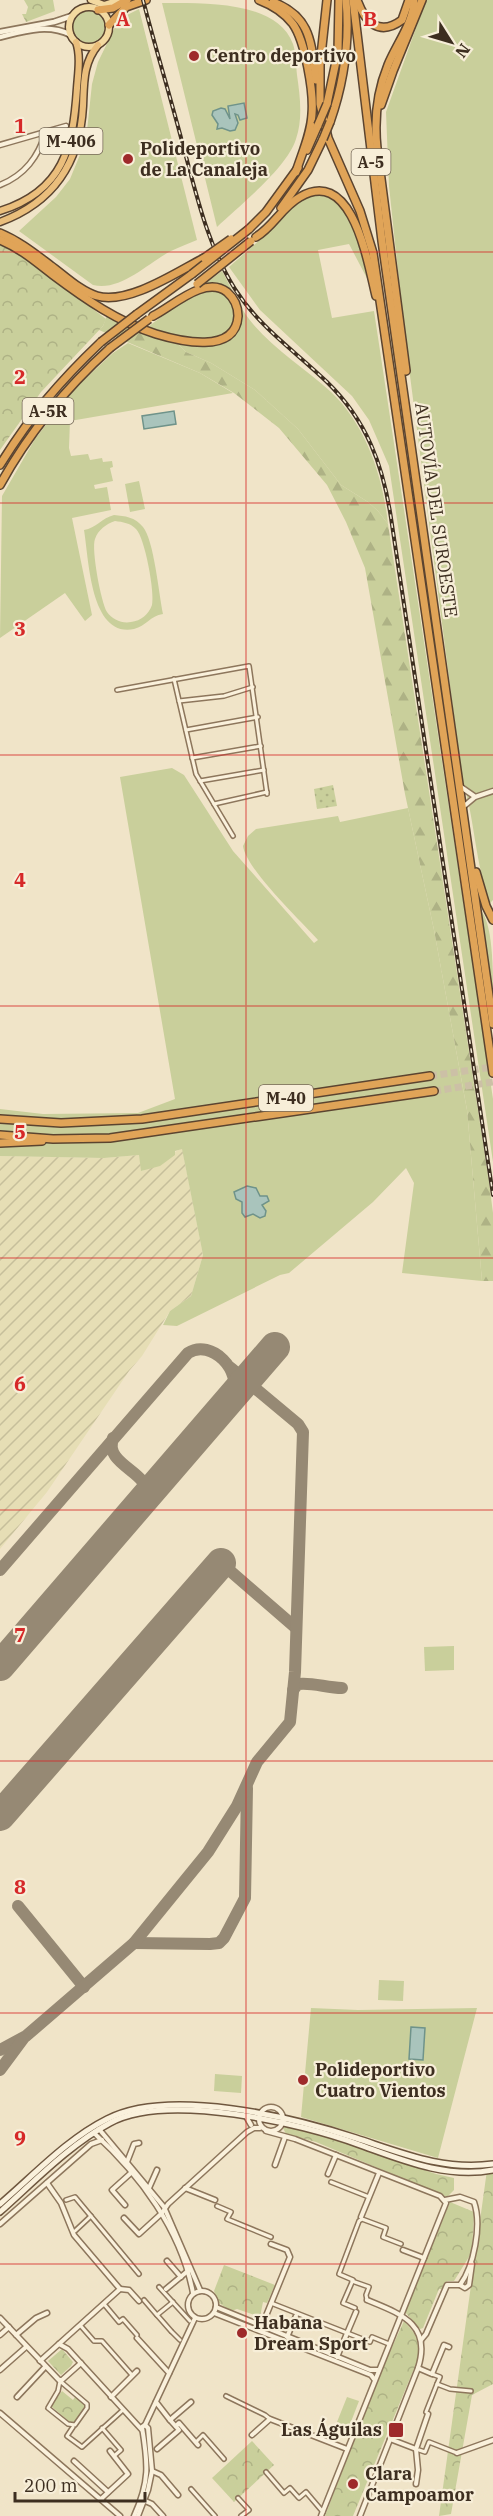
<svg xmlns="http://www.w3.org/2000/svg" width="493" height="2516" font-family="'IBM Plex Serif',serif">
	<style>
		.farmland { fill: url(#farmland-furrows) }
		.grass { fill: #c9cf9b; fill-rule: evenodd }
		.forest { fill: url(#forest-firs) }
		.park { fill: url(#park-crowns) }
		.garden { fill: url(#garden-dots) }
		.water { fill: #a9c4bc; stroke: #6f938a; stroke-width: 1.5 }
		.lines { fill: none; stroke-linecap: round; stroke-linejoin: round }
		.taxiway { stroke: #968974; stroke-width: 12 }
		.runway { stroke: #968974; stroke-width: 30 }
		.motorway-tunnel { stroke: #ccc0a6; stroke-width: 7; stroke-dasharray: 7 3.5; stroke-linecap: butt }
		.pedestrian-casing { stroke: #8d765c; stroke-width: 6 }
		.minor-casing { stroke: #8d765c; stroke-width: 7 }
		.tertiary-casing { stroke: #8d765c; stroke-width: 8 }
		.secondary-casing { stroke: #6f573f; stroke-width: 8 }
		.primary-casing { stroke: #5b4430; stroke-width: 9 }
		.trunk-casing { stroke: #5b4430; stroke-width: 9 }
		.motorway-casing { stroke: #5b4430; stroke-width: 10 }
		.pedestrian { stroke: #faf1dc; stroke-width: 3 }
		.minor { stroke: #faf1dc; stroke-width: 4 }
		.tertiary { stroke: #faf1dc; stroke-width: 4.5 }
		.secondary { stroke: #faf1dc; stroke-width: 5 }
		.primary { stroke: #f3d9a0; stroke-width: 6 }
		.trunk { stroke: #eabe7c; stroke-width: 6 }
		.motorway { stroke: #e0a458; stroke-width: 7 }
		.rail-casing { stroke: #3d2e20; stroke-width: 4 }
		.rail { stroke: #f7eed8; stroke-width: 1.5; stroke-dasharray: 4.5; stroke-linecap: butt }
		.motorway-bridge-casing { stroke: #5b4430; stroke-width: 10; stroke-linecap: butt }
		.motorway-bridge { stroke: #e0a458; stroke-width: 7 }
		.grid { fill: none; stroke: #d62828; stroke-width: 1.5; stroke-opacity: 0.55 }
		.poi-dot { fill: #9e2a2b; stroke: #f7eed8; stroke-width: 2 }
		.labels { text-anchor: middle; stroke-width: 4.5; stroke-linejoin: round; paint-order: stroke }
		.shield { fill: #f7eed8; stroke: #756857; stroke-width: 1.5 }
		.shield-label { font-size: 16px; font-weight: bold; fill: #3d2e20 }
		.poi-label { font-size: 18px; font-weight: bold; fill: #3d2e20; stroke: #f7eed8; text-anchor: start }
		.street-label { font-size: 18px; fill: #3d2e20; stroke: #f7eed8 }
		.grid-label { font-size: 20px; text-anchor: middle; font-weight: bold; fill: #d62828; stroke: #f7eed8; stroke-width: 4.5; stroke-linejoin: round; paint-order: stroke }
	</style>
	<defs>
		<pattern id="farmland-furrows" width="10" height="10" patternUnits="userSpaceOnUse" patternTransform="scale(1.5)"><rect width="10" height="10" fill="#e6deb5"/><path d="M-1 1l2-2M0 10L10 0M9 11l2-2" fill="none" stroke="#c6bf9b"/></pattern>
		<pattern id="forest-firs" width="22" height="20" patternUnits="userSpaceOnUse" patternTransform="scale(1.5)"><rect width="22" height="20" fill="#c9cf9b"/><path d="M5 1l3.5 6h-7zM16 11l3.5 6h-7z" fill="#aeb285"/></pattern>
		<pattern id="park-crowns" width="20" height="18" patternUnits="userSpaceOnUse" patternTransform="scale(1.5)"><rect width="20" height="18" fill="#c9cf9b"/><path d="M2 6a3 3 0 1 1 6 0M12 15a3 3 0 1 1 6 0" fill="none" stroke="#aeb285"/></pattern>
		<pattern id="garden-dots" width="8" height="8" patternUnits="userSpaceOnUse" patternTransform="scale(1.5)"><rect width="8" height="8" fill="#c9cf9b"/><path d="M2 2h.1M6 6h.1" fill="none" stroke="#aeb285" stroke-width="1.8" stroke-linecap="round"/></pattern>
	</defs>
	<rect width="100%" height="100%" fill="#f0e4c8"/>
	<polygon class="farmland" points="182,1148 203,1255 191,1296 170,1311 142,1356 129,1371 47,1492 0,1549 0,1156 104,1158 139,1155 142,1171"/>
	<g class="grass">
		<path d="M426 0H493V900L490 903C475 863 475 819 462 778L405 337 389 186 386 112Z"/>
		<path d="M162 3C202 3 277 0 293 44 296 53 296 65 297 75 300 96 303 119 296 139 287 168 239 206 217 227Z"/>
		<path d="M139 9 197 240C188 244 179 247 171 251 148 263 120 292 93 285L19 231 56 197 70 179 86 140 92 84 98 62 119 19Z"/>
		<circle cx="89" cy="27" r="16"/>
		<path d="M317 194C357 202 362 250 370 284L349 244 318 250 332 318 374 311 493 1099V1162L389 466 369 420 352 396 260 310 229 267 270 231 299 200Z"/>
		<path d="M222 271C231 287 238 305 249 319 270 347 305 368 331 392 366 425 383 477 388 524L378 511 368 502 341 485 298 429 255 390 211 363 186 352 177 343 144 330Z"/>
		<polygon points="128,343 200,373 233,393 70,421 69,448 71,456 88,454 90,460 102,458 103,462 112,461 113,467 110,468 113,481 94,485 95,489 107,487 111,510 72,518 92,615 85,621 65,593 0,638 2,496 35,439 74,389 113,353"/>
		<polygon points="139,481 145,509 130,512 125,484"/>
		<path d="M114 515C125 516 135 517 143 527 154 540 159 595 163 614 150 616 146 626 134 629 90 638 89 559 84 530 96 528 102 518 114 515ZM115 521C123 522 130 523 136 529 145 538 155 593 152 605 149 614 141 621 131 622 122 624 112 619 107 612 101 602 91 549 95 539 98 530 106 524 115 521Z"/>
		<path d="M172 768 184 775 233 851 314 943 318 940C301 921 246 869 243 846L248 836 256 829 338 816 340 822 408 808 434 930 467 1110 482 1281 402 1273 414 1183 406 1168 373 1202 289 1273 280 1275 177 1326 163 1325 170 1311 191 1296 203 1255 182 1149 175 1151V1155L160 1166 141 1171 139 1155 104 1158 0 1156V1109L43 1114 138 1113 175 1099 120 777Z"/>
		<path d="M480 910C493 921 493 972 493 993Z"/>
		<polygon points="454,1646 454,1670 425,1671 424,1647"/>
		<polygon points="379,1980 404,1981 403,2001 378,2000"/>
		<polygon points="311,2008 358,2010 477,2008 438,2158 301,2117"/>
		<polygon points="215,2074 242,2076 241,2093 214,2091"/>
		<polygon points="347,2397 359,2401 349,2427 337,2422"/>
	</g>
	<polygon class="forest" points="107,315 177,343 186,352 211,363 255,390 298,429 341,485 368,502 378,511 388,524 489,1182 493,1213 493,1281 482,1281 467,1110 434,930 405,794 365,568 346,522 327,485 279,428 234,393 200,373 99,330 103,326"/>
	<g class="park">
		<polygon points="24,0 53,0 55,11 26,22 22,14 26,14 28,7"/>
		<polygon points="0,242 38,267 106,319 103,326 41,392 0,450"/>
		<polygon points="285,2126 329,2137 436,2174 454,2178 454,2190 447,2197 316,2142 286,2134 283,2128"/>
		<polygon points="487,2170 493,2170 493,2384 472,2395 451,2514 439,2516"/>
		<polygon points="450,2202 474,2212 472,2252 454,2281 447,2281 443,2289 439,2289 423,2328 420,2329 405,2312"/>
		<polygon points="224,2265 275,2285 267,2303 263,2302 260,2317 237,2309 231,2311 219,2303 214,2291"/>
		<path d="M404 2321C416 2334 421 2341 418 2359L353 2516H325L376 2382Z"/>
		<polygon points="62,2349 73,2362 71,2366 61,2375 48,2361"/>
		<polygon points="62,2391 73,2400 75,2397 86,2404 76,2423 72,2424 51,2406"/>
		<polygon points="252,2441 274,2465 234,2502 212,2478"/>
	</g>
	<polygon class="garden" points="333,785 337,806 317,809 314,789"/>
	<g class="water">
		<polygon points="244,103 247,118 240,120 238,115 235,114 238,123 235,130 230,131 222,128 217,129 218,124 212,115 213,111 221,108 225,109 230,119 228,106"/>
		<polygon points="174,411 176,424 144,429 142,416"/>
		<polygon points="247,1186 256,1188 260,1196 267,1196 269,1201 262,1205 266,1211 265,1216 260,1218 253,1214 245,1217 242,1213 242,1202 236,1199 234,1192"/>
		<polygon points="411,2027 425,2028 423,2060 409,2059"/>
	</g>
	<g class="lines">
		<g class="taxiway">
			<path d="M113 1438C105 1459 133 1468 143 1482L145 1495 142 1501"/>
			<polyline points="221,1563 296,1628"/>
			<path d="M0 1570 188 1353C211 1338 244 1371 232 1397"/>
			<path d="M293 1690 298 1684C312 1682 327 1688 342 1688"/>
			<polyline points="18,1906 84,1987"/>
			<polyline points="134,1943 210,1944 219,1943 224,1938 245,1898 247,1788"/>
			<polyline points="0,2050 26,2036 134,1943 208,1852 237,1806 257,1762 290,1722 295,1672 303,1432 298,1424 231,1368"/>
			<polyline points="0,2070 23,2039"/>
		</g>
		<g class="runway">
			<polyline points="0,1666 275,1347"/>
			<polyline points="0,1816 221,1563"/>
		</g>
		<g class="motorway-tunnel">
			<polyline points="430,1076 493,1067"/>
			<polyline points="434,1091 493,1082"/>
		</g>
		<defs>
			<g id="pedestrian">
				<polyline points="174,679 196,774 233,836"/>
				<polyline points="117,690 249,666 267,794"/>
				<polyline points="179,701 224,696 253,687"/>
				<polyline points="186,730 258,717"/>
				<polyline points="192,758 261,746"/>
				<polyline points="200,781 264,770"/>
				<polyline points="214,804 267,792"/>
				<polyline points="331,2182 369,2197"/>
				<polyline points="66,2200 75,2197 139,2274"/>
				<polyline points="217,2206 231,2212 227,2219 271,2237"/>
				<polyline points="75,2231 91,2216"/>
				<polyline points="352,2281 369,2287 366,2295 367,2300"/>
				<polyline points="159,2287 190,2321"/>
				<polyline points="144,2300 156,2314"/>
				<polyline points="271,2303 370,2342 372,2337 389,2344"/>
				<polyline points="104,2304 119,2322 123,2319 137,2335"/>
				<polyline points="355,2308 343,2303 353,2280 339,2274 359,2221 362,2219 386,2228 383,2237 401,2244"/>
				<polyline points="157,2315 171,2331"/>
				<polyline points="157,2315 173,2302"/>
				<polyline points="80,2325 94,2341 102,2341 132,2375"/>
				<polyline points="172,2332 180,2340"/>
				<polyline points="432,2374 440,2377 437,2384"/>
				<polygon points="60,2381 87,2404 87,2408 75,2425 68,2424 48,2408 58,2391"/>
				<polyline points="226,2396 265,2415 270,2419"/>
				<polyline points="426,2412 437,2384 450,2389 471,2391"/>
				<polyline points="73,2427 67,2436 82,2447 123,2410"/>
				<polyline points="102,2428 121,2450 114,2456"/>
				<polyline points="196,2442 203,2435 224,2459"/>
				<polyline points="419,2450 425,2452 429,2442 457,2453"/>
				<polyline points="266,2472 284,2493 290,2488 299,2498 306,2492 323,2512"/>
				<polyline points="191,2489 215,2516"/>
				<polyline points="238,2498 249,2510 241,2516"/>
			</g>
			<g id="minor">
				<polyline points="0,145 66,126"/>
				<path d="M0 185C25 175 38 157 46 132"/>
				<polyline points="461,787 474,796"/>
				<polyline points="463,807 475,797 493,791"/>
				<circle cx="271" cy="2119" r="12"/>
				<polyline points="247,2118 251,2125"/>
				<polyline points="99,2129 164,2207 200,2290"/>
				<polyline points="266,2131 295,2139 440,2196 446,2203 321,2516"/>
				<path d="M94 2133C140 2175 181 2230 193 2293"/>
				<polyline points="127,2162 134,2144 139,2143"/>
				<polyline points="275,2165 285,2137"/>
				<polyline points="328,2174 336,2155"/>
				<polyline points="149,2188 157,2170"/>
				<polyline points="185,2188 215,2200"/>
				<polyline points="125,2205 112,2190 132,2172"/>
				<polyline points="361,2217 379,2173"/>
				<polyline points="124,2218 139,2234 162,2213 168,2204 247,2132 254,2128 260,2128"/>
				<polyline points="0,2224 91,2144 102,2140"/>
				<polyline points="403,2250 424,2258"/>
				<polyline points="167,2261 181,2277"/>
				<polyline points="460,2285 465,2288 469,2285 472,2264"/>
				<polyline points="120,2289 129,2290 139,2301"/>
				<polyline points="166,2289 189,2270"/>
				<circle cx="202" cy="2305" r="14"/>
				<polyline points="216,2307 370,2370 378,2370"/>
				<polyline points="214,2313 371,2375 374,2379"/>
				<polyline points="0,2318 59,2380 62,2380 81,2363"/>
				<polyline points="261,2328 290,2257 287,2250 271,2244"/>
				<polyline points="0,2335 9,2327"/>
				<polyline points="16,2335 36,2318 47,2313"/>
				<polyline points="287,2337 296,2316"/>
				<polyline points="137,2338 169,2373"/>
				<path d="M421 2340 426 2334 447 2285H460C474 2266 482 2225 474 2202L460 2197 445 2200"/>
				<polyline points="59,2344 68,2349 142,2430"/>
				<polyline points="337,2357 356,2312"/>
				<polyline points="40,2361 120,2289 74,2235 61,2203 47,2183"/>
				<polyline points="418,2368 432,2374 444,2345 449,2347"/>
				<polyline points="0,2370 26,2347"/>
				<polyline points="17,2397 45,2367"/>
				<polyline points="111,2397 137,2371"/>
				<polyline points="156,2402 170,2420"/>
				<polyline points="0,2413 120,2516"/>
				<polyline points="176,2426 179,2423 198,2445"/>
				<polyline points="252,2435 270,2419 347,2449"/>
				<polyline points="390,2439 416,2449"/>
				<polyline points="157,2449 179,2430 170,2420 191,2402"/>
				<polyline points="457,2453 493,2440"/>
				<polyline points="74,2461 108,2492"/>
				<polyline points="152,2471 161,2475 178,2495"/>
				<polyline points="416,2484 418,2470 416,2449 428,2414"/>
				<polyline points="101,2499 128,2474 110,2451"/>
				<polyline points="143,2500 152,2504 163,2516"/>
				<path d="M134 2516C150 2481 148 2464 142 2427L145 2425 195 2318"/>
				<polyline points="138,2516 148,2490 152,2471 148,2428 145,2425"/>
				<path d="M360 2516 418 2368C432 2324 401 2314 367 2300"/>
			</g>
			<g id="tertiary">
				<polyline points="0,32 54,22 72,16"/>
				<path d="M0 37C24 31 48 23 71 35"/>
			</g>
			<g id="secondary">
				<path d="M0 2204C34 2175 67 2139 107 2119 169 2087 292 2117 356 2138 402 2153 444 2171 493 2164"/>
				<path d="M0 2212C34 2182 69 2145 110 2123 167 2092 301 2123 360 2145 402 2160 447 2179 493 2170"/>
			</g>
			<g id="primary">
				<polyline points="91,0 104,5 120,0"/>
				<circle cx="89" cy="27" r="20"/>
			</g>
			<g id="trunk">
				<path d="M0 211C64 191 73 147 77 88 78 74 81 56 76 42"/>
				<path d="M0 222C54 202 80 162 83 106 84 83 83 63 98 45"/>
			</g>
			<g id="motorway">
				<path d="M259 0C272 5 284 12 293 24 305 41 314 92 312 114 311 134 302 153 296 172"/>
				<polyline points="327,0 320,65 320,104 328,138 360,211 373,253 493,1073"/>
				<polyline points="353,0 382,241 493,1024"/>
				<path d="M357 0C365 22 379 37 402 20L409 0"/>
				<path d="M273 2C312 17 311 44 316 80"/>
				<polyline points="98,10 113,8 127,0"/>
				<polyline points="109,25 126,7 146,0"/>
				<polyline points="327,104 338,52 339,0"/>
				<polyline points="381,105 393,71 422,0"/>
				<path d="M330 122C344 82 350 43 346 0"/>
				<polyline points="307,150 318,125"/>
				<polyline points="281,208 308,170 323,139"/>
				<polyline points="249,229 266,212 298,168"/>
				<path d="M0 233C19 241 34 253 50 265 64 275 80 291 97 296 128 305 177 272 204 258"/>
				<path d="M256 237C273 227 282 207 300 197 353 166 368 264 376 296"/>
				<path d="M0 240C20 248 36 262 53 275 85 299 118 322 156 334 179 341 236 355 238 316 238 307 234 298 227 292 205 275 173 306 153 316"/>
				<polyline points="137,314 192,274"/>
				<path d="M406 371 377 148C374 120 377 92 388 65 396 45 414 22 414 0"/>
				<path d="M0 465C31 415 59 382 101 342"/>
				<path d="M0 485C29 432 66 388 110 348"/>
				<polyline points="476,872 486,906 493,920"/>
				<polyline points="0,1119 61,1123 142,1119 430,1076"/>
				<polyline points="0,1135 53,1139 110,1138 434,1091"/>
				<polyline points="0,1143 42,1141"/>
			</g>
		</defs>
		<use href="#pedestrian" class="pedestrian-casing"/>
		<use href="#minor" class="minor-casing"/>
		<use href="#tertiary" class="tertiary-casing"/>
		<use href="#secondary" class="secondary-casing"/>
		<use href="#primary" class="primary-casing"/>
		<use href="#trunk" class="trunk-casing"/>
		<use href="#motorway" class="motorway-casing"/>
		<use href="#pedestrian" class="pedestrian"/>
		<use href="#minor" class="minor"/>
		<use href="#tertiary" class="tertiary"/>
		<use href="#secondary" class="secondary"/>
		<use href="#primary" class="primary"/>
		<use href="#trunk" class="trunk"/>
		<use href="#motorway" class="motorway"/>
		<defs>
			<path id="rail" d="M143 0C156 50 171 99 184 149 197 197 208 246 235 289 259 327 295 351 327 382 367 421 383 465 391 518L493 1195"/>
		</defs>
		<use href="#rail" class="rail-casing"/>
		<use href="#rail" class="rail"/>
		<defs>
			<g id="motorway-bridge">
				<polyline points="318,125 327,104"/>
				<polyline points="323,139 330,122"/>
				<polyline points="204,258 231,239"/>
				<polyline points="192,274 249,229"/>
				<polyline points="197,284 251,241"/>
				<polyline points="101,342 137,314"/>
				<polyline points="110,348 149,319"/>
			</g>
		</defs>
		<use href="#motorway-bridge" class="motorway-bridge-casing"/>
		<use href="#motorway-bridge" class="motorway-bridge"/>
	</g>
	<path class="grid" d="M246 0V2516M0 252H493M0 503H493M0 755H493M0 1006H493M0 1258H493M0 1510H493M0 1761H493M0 2013H493M0 2264H493"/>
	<g class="poi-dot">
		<circle cx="194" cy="56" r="6"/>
		<circle cx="128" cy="159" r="6"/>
		<circle cx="303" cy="2080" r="6"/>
		<circle cx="242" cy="2333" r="6"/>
		<rect x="388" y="2422" width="16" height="16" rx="3"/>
		<circle cx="353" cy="2484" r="6"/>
	</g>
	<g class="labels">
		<g class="shield">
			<rect x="39.5" y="128" width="63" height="26" rx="4.5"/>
			<rect x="351.5" y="149" width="39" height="26" rx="4.5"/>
			<rect x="22.5" y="398" width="51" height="26" rx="4.5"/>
			<rect x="259" y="1085" width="54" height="26" rx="4.5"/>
		</g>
		<g class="shield-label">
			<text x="71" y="147">M-406</text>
			<text x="371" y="168">A-5</text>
			<text x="48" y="417">A-5R</text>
			<text x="286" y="1104">M-40</text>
		</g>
		<g class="poi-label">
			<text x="206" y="62">Centro deportivo</text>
			<text x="140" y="155">Polideportivo<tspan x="140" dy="21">de La Canaleja</tspan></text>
			<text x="315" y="2076">Polideportivo<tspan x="315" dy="21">Cuatro Vientos</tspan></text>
			<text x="254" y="2329">Habana<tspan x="254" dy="21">Dream Sport</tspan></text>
			<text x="382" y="2436" text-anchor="end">Las Águilas</text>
			<text x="365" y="2480">Clara<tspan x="365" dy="21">Campoamor</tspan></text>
		</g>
		<g class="street-label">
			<text transform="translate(436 510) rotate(82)" y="6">AUTOVÍA DEL SUROESTE</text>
		</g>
	</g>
	<g class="grid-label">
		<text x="123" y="26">A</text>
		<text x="370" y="26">B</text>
		<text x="20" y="133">1</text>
		<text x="20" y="384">2</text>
		<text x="20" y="636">3</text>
		<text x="20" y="887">4</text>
		<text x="20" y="1139">5</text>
		<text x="20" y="1391">6</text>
		<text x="20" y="1642">7</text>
		<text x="20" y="1894">8</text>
		<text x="20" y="2145">9</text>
	</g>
	<g transform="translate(451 42) rotate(127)" stroke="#f7eed8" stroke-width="4.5" paint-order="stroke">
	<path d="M0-4.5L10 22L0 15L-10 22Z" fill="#3d2e20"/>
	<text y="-9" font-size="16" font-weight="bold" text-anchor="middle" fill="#3d2e20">N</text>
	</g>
	<path d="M15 2492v9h130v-9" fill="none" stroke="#3d2e20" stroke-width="3"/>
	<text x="24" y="2492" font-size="18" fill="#3d2e20" stroke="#f7eed8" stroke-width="4.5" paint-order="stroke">200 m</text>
</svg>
